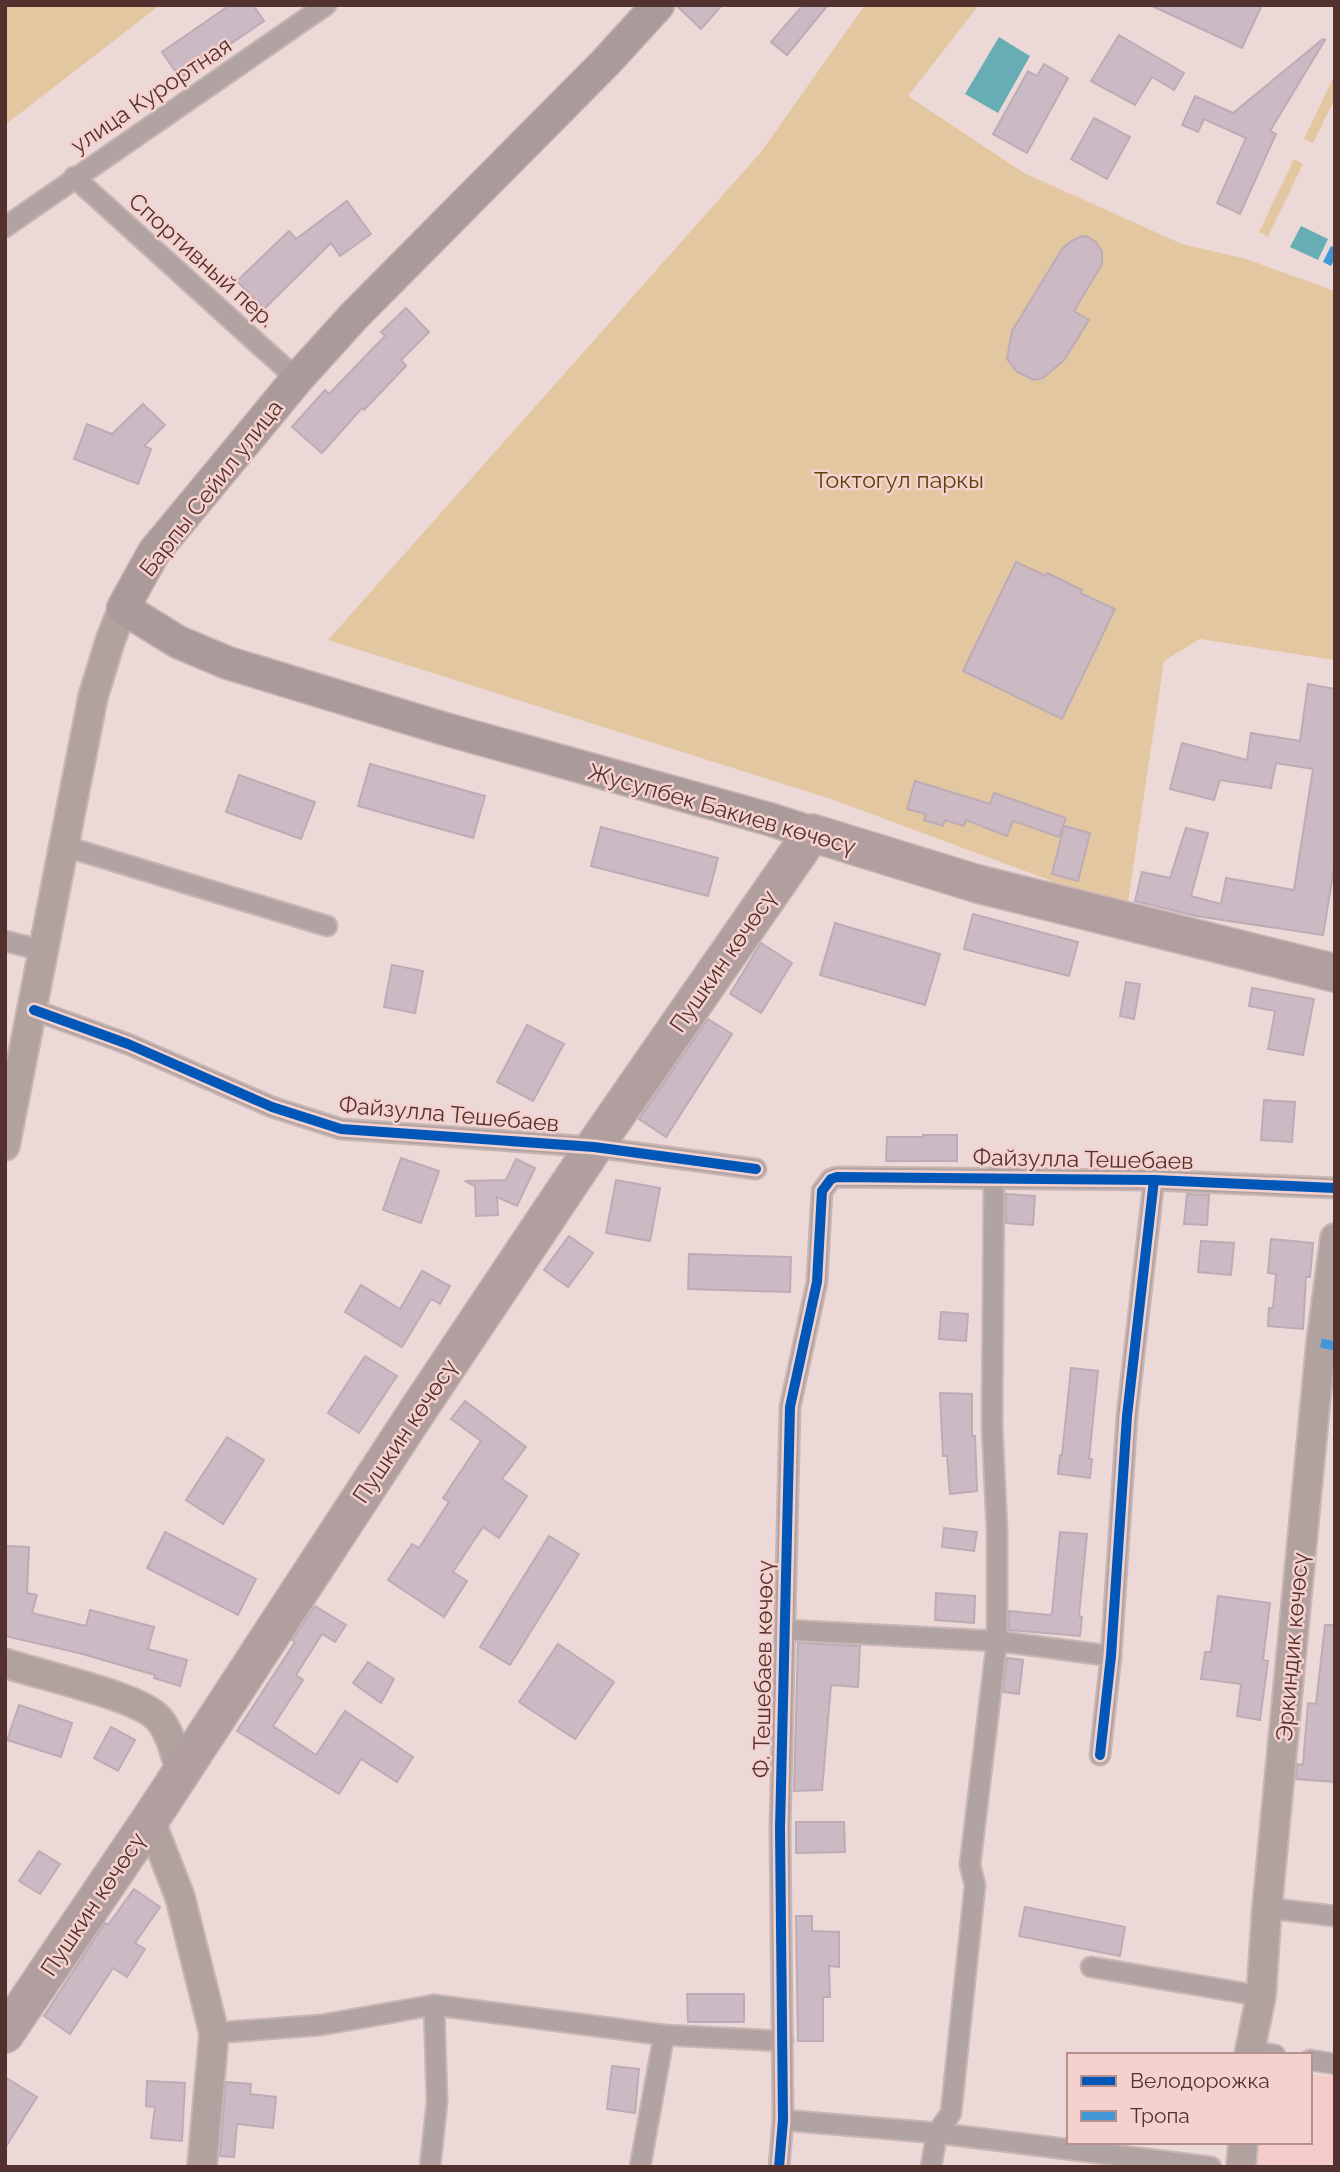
<svg xmlns="http://www.w3.org/2000/svg" width="1340" height="2172" font-family="Raleway,sans-serif">
	<style>
		.built { fill: #f4cbc9 }
		.green { fill: #e3c7a1 }
		.water { fill: #66aeb3 }
		.building { fill: #cbb9c3; stroke: #bdabb5; stroke-width: 2 }
		.lines { fill: none; stroke-linecap: round; stroke-linejoin: round }
		.street-casing { stroke: #c9b6b4; stroke-width: 23 }
		.secondary-casing { stroke: #c9b6b4; stroke-width: 32 }
		.primary-casing { stroke: #c9b6b4; stroke-width: 35 }
		.highway-casing { stroke: #c9b6b4; stroke-width: 40 }
		.street { stroke: #b0a3a1; stroke-width: 19 }
		.secondary { stroke: #b1a2a0; stroke-width: 28 }
		.primary { stroke: #ab9a9a; stroke-width: 32 }
		.highway { stroke: #b09f9e; stroke-width: 37 }
		.quiet { stroke: #4297d7; stroke-width: 9; stroke-dasharray: 18 9; stroke-linecap: butt }
		.cycleway-casing { stroke: #f5d1ce; stroke-width: 15 }
		.cycleway { stroke: #0057b8; stroke-width: 10 }
		.labels { text-anchor: middle; stroke-width: 5; stroke-linejoin: round; paint-order: stroke }
		.street-label { font-size: 23px; fill: #53312f; stroke: #f5d1ce }
		.park-label { font-size: 23px; fill: #5a4109; stroke: #f5d1ce }
	</style>
	<rect width="100%" height="100%" fill="#ecd9d7"/>
	<polygon class="built" points="1310,2074 1335,2078 1335,2167 1254,2167 1258,2142 1310,2142"/>
	<g class="green">
		<polygon points="5,5 160,5 5,125"/>
		<polygon points="865,5 979,5 908,96 1024,173 1182,244 1246,259 1335,291 1335,660 1200,639 1164,661 1127,909 834,800 328,640 761,152"/>
		<polygon points="1335,74 1335,98 1313,143 1304,139"/>
		<polygon points="1294,159 1303,164 1268,237 1259,232"/>
	</g>
	<g class="water">
		<polygon points="999,37 1030,56 998,113 965,94"/>
		<polygon points="1301,226 1328,239 1318,260 1290,247"/>
	</g>
	<g class="building">
		<polygon points="230,5 253,5 264,21 180,78 162,52"/>
		<polygon points="676,5 722,5 701,29"/>
		<polygon points="803,5 828,5 787,55 771,42"/>
		<polygon points="1150,5 1262,5 1242,48"/>
		<polygon points="1119,35 1184,73 1174,90 1152,77 1135,105 1091,81"/>
		<polygon points="1323,39 1325,40 1270,131 1276,134 1240,214 1217,203 1246,138 1204,119 1198,132 1182,125 1195,96 1233,113"/>
		<polygon points="1044,64 1068,78 1027,153 993,134 1028,71 1037,76"/>
		<polygon points="1094,118 1130,137 1107,179 1071,159"/>
		<polygon points="347,201 371,234 340,256 331,243 264,309 237,281 289,231 296,239"/>
		<polygon points="1082,236 1088,237 1096,242 1102,252 1102,264 1074,311 1089,320 1064,360 1043,378 1034,380 1017,372 1007,359 1012,331 1062,249 1071,241"/>
		<polygon points="406,308 429,332 401,360 406,366 364,410 362,408 322,453 292,427 325,390 329,394 385,336 381,332"/>
		<polygon points="143,404 165,425 144,446 151,449 138,484 74,459 87,424 112,434"/>
		<polygon points="1016,562 1046,576 1047,573 1082,590 1080,593 1115,609 1062,719 963,671"/>
		<polygon points="1308,684 1335,689 1335,862 1323,935 1196,916 1135,901 1142,872 1170,878 1186,828 1208,833 1191,896 1221,904 1226,878 1294,890 1313,769 1276,763 1271,788 1220,780 1214,800 1170,789 1182,743 1247,760 1251,733 1300,741"/>
		<polygon points="370,764 485,796 473,838 358,806"/>
		<polygon points="239,775 315,802 301,839 226,812"/>
		<polygon points="915,781 990,804 994,793 1066,818 1059,837 1013,821 1007,836 966,820 964,826 945,820 943,826 924,820 926,814 907,809"/>
		<polygon points="1064,826 1090,833 1078,881 1052,874"/>
		<polygon points="601,827 718,858 708,896 591,866"/>
		<polygon points="973,914 1078,942 1069,976 964,949"/>
		<polygon points="835,923 940,954 925,1005 820,975"/>
		<polygon points="761,943 792,963 761,1013 730,994"/>
		<polygon points="392,965 423,971 415,1013 384,1007"/>
		<polygon points="1126,982 1140,984 1134,1019 1120,1016"/>
		<polygon points="1252,988 1314,999 1303,1055 1268,1049 1275,1011 1249,1006"/>
		<polygon points="708,1019 732,1034 666,1137 639,1119"/>
		<polygon points="527,1025 564,1044 533,1101 497,1082"/>
		<polygon points="1264,1100 1295,1102 1292,1142 1261,1140"/>
		<polygon points="923,1135 957,1135 957,1161 886,1161 887,1137 923,1137"/>
		<polygon points="401,1158 439,1171 421,1223 383,1210"/>
		<polygon points="516,1159 535,1168 517,1206 497,1197 498,1215 476,1216 475,1186 465,1181 506,1180"/>
		<polygon points="616,1180 660,1188 650,1241 606,1233"/>
		<polygon points="1006,1194 1035,1196 1033,1225 1006,1223"/>
		<polygon points="1187,1194 1209,1195 1207,1225 1184,1224"/>
		<polygon points="569,1236 593,1253 568,1287 544,1270"/>
		<polygon points="1271,1239 1313,1243 1310,1277 1306,1277 1303,1329 1268,1326 1269,1308 1273,1308 1276,1274 1268,1273"/>
		<polygon points="1201,1241 1234,1243 1231,1275 1198,1272"/>
		<polygon points="689,1254 791,1257 790,1292 688,1289"/>
		<polygon points="422,1271 450,1286 440,1304 431,1299 402,1347 345,1312 361,1285 400,1309"/>
		<polygon points="941,1312 968,1314 966,1341 939,1339"/>
		<polygon points="365,1356 397,1376 359,1433 328,1413"/>
		<polygon points="1071,1368 1098,1371 1089,1459 1092,1459 1090,1478 1058,1474 1060,1455 1062,1455"/>
		<polygon points="940,1393 972,1394 972,1436 975,1436 977,1491 950,1494 947,1456 943,1456"/>
		<polygon points="465,1401 526,1447 502,1479 527,1496 499,1538 483,1527 453,1572 467,1581 444,1617 388,1580 412,1544 419,1548 449,1502 443,1498 481,1441 451,1419"/>
		<polygon points="227,1437 264,1460 223,1524 186,1500"/>
		<polygon points="944,1528 977,1532 974,1551 942,1547"/>
		<polygon points="165,1532 256,1579 238,1615 147,1568"/>
		<polygon points="1060,1532 1087,1534 1079,1616 1082,1617 1080,1636 1009,1630 1009,1611 1050,1615 1052,1613"/>
		<polygon points="549,1536 579,1554 510,1665 480,1647"/>
		<polygon points="5,1546 29,1547 27,1593 37,1595 32,1613 86,1626 90,1610 154,1627 148,1649 187,1660 180,1686 154,1678 155,1675 79,1653 5,1636"/>
		<polygon points="936,1593 975,1596 974,1623 935,1620"/>
		<polygon points="1218,1596 1270,1603 1263,1660 1268,1661 1260,1720 1237,1716 1241,1684 1201,1679 1205,1652 1211,1652"/>
		<polygon points="315,1606 346,1625 335,1642 322,1634 296,1675 303,1680 273,1726 316,1755 345,1711 413,1757 397,1782 361,1759 339,1794 237,1731 295,1642 292,1640"/>
		<polygon points="1325,1625 1335,1625 1335,1782 1296,1779 1297,1764 1303,1765 1308,1703 1316,1704"/>
		<polygon points="798,1643 860,1646 858,1687 831,1685 822,1790 794,1791"/>
		<polygon points="558,1644 614,1682 575,1739 519,1702"/>
		<polygon points="1007,1658 1023,1660 1019,1694 1003,1692"/>
		<polygon points="368,1662 394,1679 381,1703 353,1683"/>
		<polygon points="19,1705 72,1723 61,1757 7,1740"/>
		<polygon points="111,1727 135,1740 118,1771 94,1758"/>
		<polygon points="796,1822 844,1822 845,1852 796,1853"/>
		<polygon points="39,1851 60,1864 40,1894 19,1881"/>
		<polygon points="134,1889 160,1907 135,1943 145,1949 127,1977 113,1968 70,2034 44,2016 105,1923 108,1925"/>
		<polygon points="1025,1907 1125,1927 1120,1956 1019,1936"/>
		<polygon points="796,1916 812,1916 812,1931 839,1932 839,1967 829,1966 830,1997 823,1997 823,2041 798,2041"/>
		<polygon points="687,1994 744,1994 744,2022 688,2022"/>
		<polygon points="612,2066 639,2069 635,2113 607,2109"/>
		<polygon points="5,2077 37,2097 5,2148"/>
		<polygon points="147,2081 185,2083 182,2141 151,2138 155,2107 146,2106"/>
		<polygon points="226,2082 251,2084 250,2094 276,2097 273,2128 237,2124 234,2157 220,2156"/>
	</g>
	<g class="lines">
		<defs>
			<g id="street">
				<polyline points="74,177 297,379"/>
				<polyline points="5,227 326,5"/>
				<polyline points="64,846 327,926"/>
				<polyline points="5,941 45,951"/>
				<polyline points="34,1010 128,1044 272,1107 341,1129 594,1147 756,1169"/>
				<polyline points="786,1630 997,1641 1111,1656"/>
				<polyline points="1100,1755 1111,1656 1127,1416 1154,1180"/>
				<polyline points="1267,1908 1335,1916"/>
				<polyline points="1091,1967 1261,1996"/>
				<polyline points="214,2033 321,2025 434,2005 664,2035 783,2041"/>
				<polyline points="1250,2051 1275,2055"/>
				<polyline points="1310,2060 1335,2064"/>
				<polyline points="783,2120 937,2133 1211,2167"/>
				<polyline points="430,2167 437,2102 434,2005"/>
				<polyline points="640,2167 664,2035"/>
				<polyline points="779,2167 783,2120 780,1829 790,1407 817,1282 822,1191 831,1179 837,1177 1154,1180 1335,1188"/>
				<polyline points="931,2167 937,2133 951,2113 975,1885 970,1865 997,1641 997,1530 992,1426 994,1177"/>
			</g>
			<g id="secondary">
				<polyline points="5,1146 93,697 110,641 123,608"/>
				<path d="M5 1663C39 1675 138 1696 158 1718 171 1733 175 1754 181 1773"/>
				<polyline points="150,1820 180,1897 214,2033 202,2167"/>
				<polyline points="1249,2055 1261,1996 1267,1908 1321,1343 1335,1238"/>
				<polyline points="1241,2167 1243,2142"/>
			</g>
			<polyline id="primary" points="658,5 606,62 353,317 297,379 154,552 123,608 178,642 228,663 445,729 769,819 812,833"/>
			<polyline id="highway" points="5,2034 150,1820 418,1410 594,1147 812,833 978,884 1335,973"/>
		</defs>
		<use href="#street" class="street-casing"/>
		<use href="#secondary" class="secondary-casing"/>
		<use href="#primary" class="primary-casing"/>
		<use href="#highway" class="highway-casing"/>
		<use href="#street" class="street"/>
		<use href="#secondary" class="secondary"/>
		<use href="#primary" class="primary"/>
		<use href="#highway" class="highway"/>
		<g class="quiet">
			<polyline points="1327,264 1335,248"/>
			<polyline points="1321,1343 1335,1346"/>
		</g>
		<defs>
			<g id="cycleway">
				<polyline points="34,1010 128,1044 272,1107 341,1129 594,1147 756,1169"/>
				<polyline points="1100,1755 1111,1656 1127,1416 1154,1180"/>
				<polyline points="779,2167 783,2120 780,1829 790,1407 817,1282 822,1191 831,1179 837,1177 1154,1180 1335,1188"/>
			</g>
		</defs>
		<use href="#cycleway" class="cycleway-casing"/>
		<use href="#cycleway" class="cycleway"/>
	</g>
	<g class="labels">
		<g class="street-label">
			<text transform="translate(151 95) rotate(-34)" y="8">улица Курортная</text>
			<text transform="translate(202 260) rotate(42)" y="8">Спортивный пер.</text>
			<text transform="translate(211 488) rotate(-52)" y="8">Барпы Сейил улица</text>
			<text transform="translate(722 809) rotate(16)" y="8">Жусупбек Бакиев көчөсү</text>
			<text transform="translate(723 961) rotate(-55)" y="8">Пушкин көчөсү</text>
			<text transform="translate(449 1114) rotate(5)" y="8">Файзулла Тешебаев</text>
			<text transform="translate(1083 1159) rotate(1)" y="8">Файзулла Тешебаев</text>
			<text transform="translate(405 1431) rotate(-56)" y="8">Пушкин көчөсү</text>
			<text transform="translate(1292 1647) rotate(-85)" y="8">Эркиндик көчөсү</text>
			<text transform="translate(763 1669) rotate(-89)" y="8">Ф. Тешебаев көчөсү</text>
			<text transform="translate(93 1904) rotate(-56)" y="8">Пушкин көчөсү</text>
		</g>
		<g class="park-label">
			<text x="899" y="488">Токтогул паркы</text>
		</g>
	</g>
	<rect width="1340" height="2172" fill="none" stroke="#53312f" stroke-width="14"/>
	<rect x="1067" y="2053" width="245" height="91" fill="#f5d1ce" stroke="#b4918e" stroke-width="2"/>
	<rect x="1081" y="2076" width="35" height="10" fill="#0057b8" stroke="#b4918e" stroke-width="2"/>
	<text x="1130" y="2088" font-size="21" fill="#53312f">Велодорожка</text>
	<rect x="1081" y="2111" width="35" height="10" fill="#4297d7" stroke="#b4918e" stroke-width="2"/>
	<text x="1130" y="2123" font-size="21" fill="#53312f">Тропа</text>
</svg>
